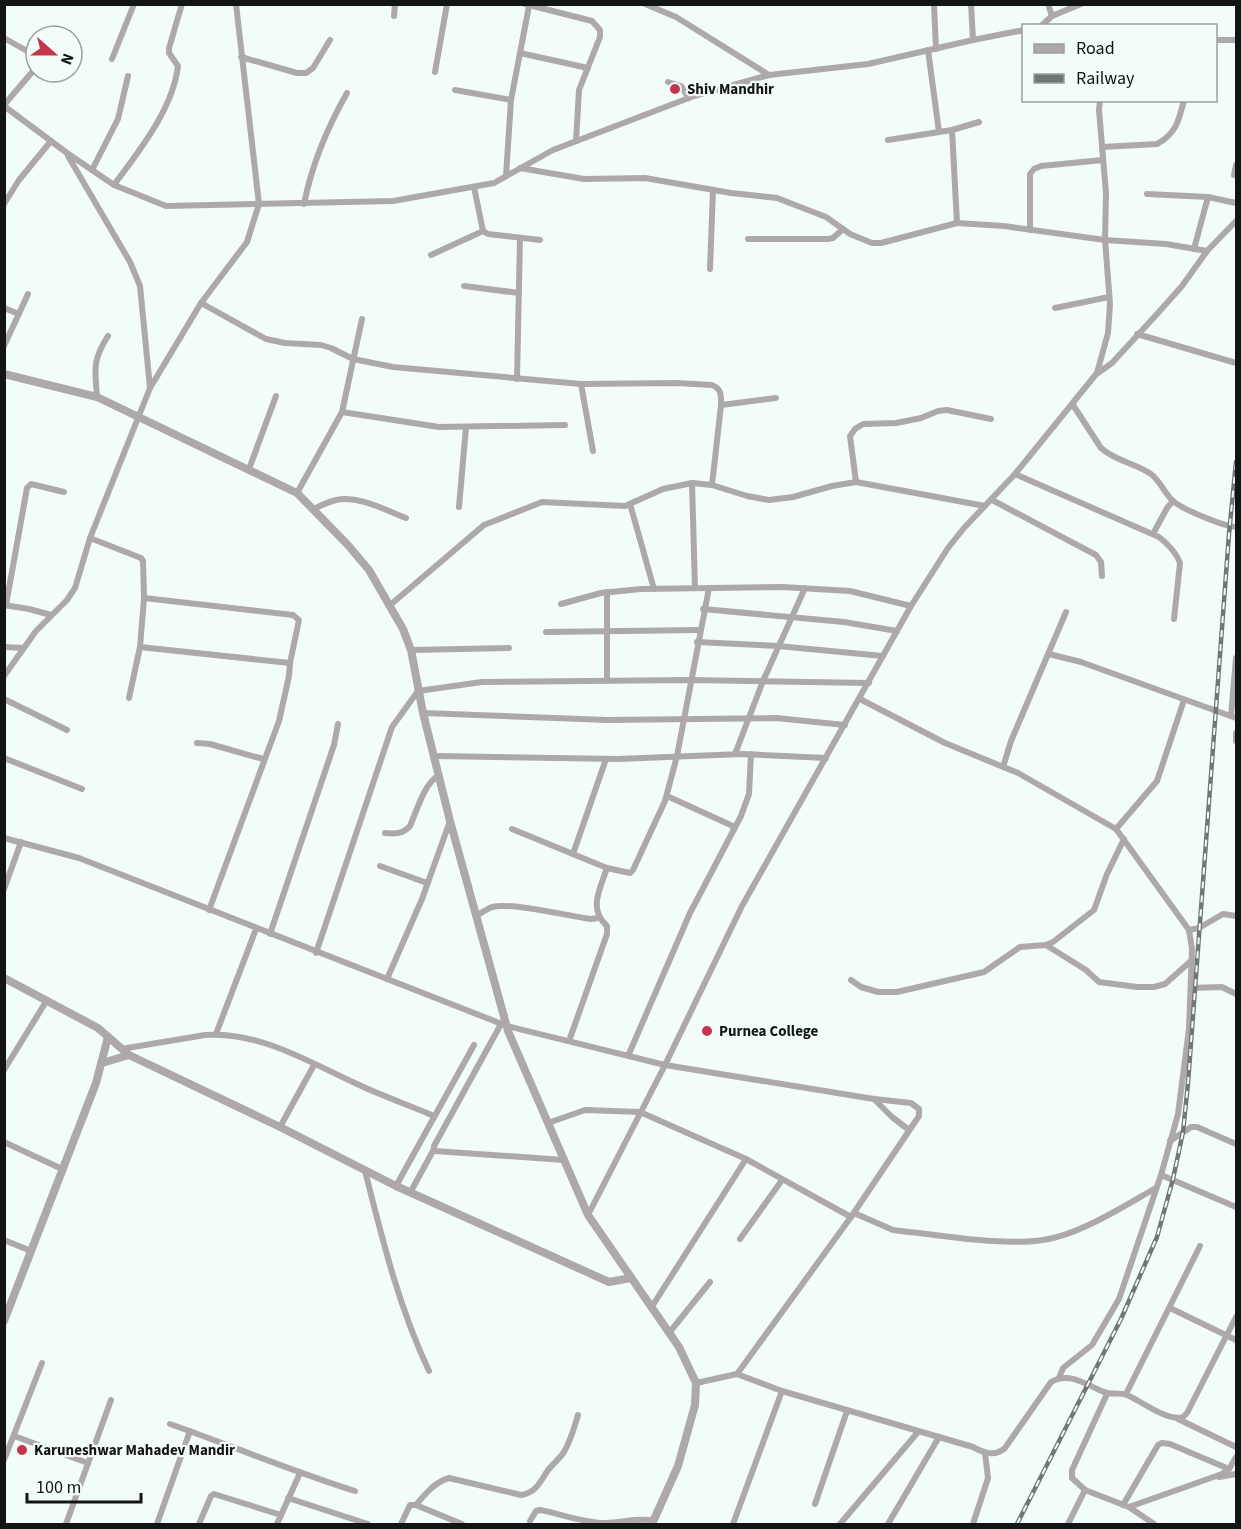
<svg xmlns="http://www.w3.org/2000/svg" width="1241" height="1529" font-family="'Source Sans 3',sans-serif">
	<style>
		.lines { fill: none; stroke-linecap: round; stroke-linejoin: round }
		.minor { stroke: #aea9a9; stroke-width: 6 }
		.tertiary { stroke: #aea9a9; stroke-width: 8 }
		.rail-casing { stroke: #717775; stroke-width: 4.5 }
		.rail { stroke: #f2fcf8; stroke-width: 2; stroke-dasharray: 7; stroke-linecap: butt }
		.poi-dot { fill: #c6364b; stroke: #f2fcf8; stroke-width: 2 }
		.labels { text-anchor: middle; stroke-width: 4.5; stroke-linejoin: round; paint-order: stroke }
		.poi-label { font-size: 15px; font-weight: bold; fill: #121514; stroke: #f2fcf8; text-anchor: start }
	</style>
	<rect width="100%" height="100%" fill="#f2fcf8"/>
	<g class="lines">
		<g class="minor">
			<polyline points="525,4 592,21 600,30 600,37 579,90 576,141"/>
			<polyline points="645,4 676,17 769,75"/>
			<polyline points="934,4 936,49"/>
			<polyline points="971,4 973,40"/>
			<polyline points="1048,4 1052,16"/>
			<polyline points="394,16 395,4"/>
			<polyline points="1041,26 1052,16 1081,4"/>
			<polyline points="4,38 36,56"/>
			<polyline points="1216,40 1236,40"/>
			<polyline points="928,50 939,132"/>
			<polyline points="520,53 588,68"/>
			<polyline points="241,57 297,73 306,73 313,68 330,40"/>
			<polyline points="112,59 134,4"/>
			<polyline points="435,72 447,4"/>
			<polyline points="668,82 681,86 689,98"/>
			<polyline points="455,90 511,100"/>
			<polyline points="4,105 33,71 36,65"/>
			<polyline points="4,106 67,153 114,185 166,206 393,201 494,183 553,150 694,96 769,75 868,64 973,40 1024,30"/>
			<polyline points="952,130 957,223"/>
			<polyline points="888,140 952,130 979,122"/>
			<path d="M1102 147 1157 144C1176 134 1179 120 1184 100"/>
			<polyline points="68,156 130,262 140,286 150,388"/>
			<polyline points="520,168 584,179 645,178 731,193 777,198 826,217 850,234 872,243 881,243 957,223 1004,226 1105,240 1166,244 1207,251"/>
			<polyline points="92,170 118,119 128,76"/>
			<polyline points="1234,175 1236,165"/>
			<polyline points="506,176 511,100 529,6"/>
			<path d="M114 185C139 151 173 109 178 66L169 53V48L182 4"/>
			<polyline points="474,187 483,231 488,234 540,240"/>
			<polyline points="1147,194 1208,197 1236,203"/>
			<polyline points="4,204 19,180 51,141"/>
			<path d="M304 204C312 164 327 128 347 93"/>
			<polyline points="1030,230 1030,174 1034,169 1041,166 1103,160"/>
			<polyline points="748,239 828,239 833,238 843,229"/>
			<polyline points="1194,249 1208,197"/>
			<polyline points="431,255 483,231"/>
			<polyline points="710,269 713,190"/>
			<polyline points="464,286 519,293"/>
			<path d="M201 303 266 339 285 343 321 345 331 348 353 359 393 367 581 384 677 383 712 385C722 389 721 396 721 405L776 398"/>
			<polyline points="4,308 19,314"/>
			<polyline points="1055,308 1109,297"/>
			<polyline points="1137,334 1236,363"/>
			<polyline points="4,346 28,294"/>
			<polyline points="1098,373 1112,363 1157,314 1182,286 1207,251 1236,221"/>
			<polyline points="517,379 520,238"/>
			<polyline points="581,384 593,451"/>
			<path d="M97 397C95 369 92 361 108 336"/>
			<path d="M1073 405 1101 448C1115 461 1135 463 1151 474 1160 481 1164 492 1172 500 1181 509 1223 526 1236 527"/>
			<polyline points="342,412 439,427 565,425"/>
			<polyline points="249,469 276,396"/>
			<path d="M1015 474 1159 537C1168 544 1176 552 1180 563L1174 619"/>
			<polyline points="856,482 850,436 855,429 863,424 896,423 921,418 938,411 947,410 991,419"/>
			<polyline points="692,483 695,588"/>
			<polyline points="712,485 721,405"/>
			<polyline points="297,493 342,412 362,319"/>
			<polyline points="992,500 1096,555 1101,562 1102,576"/>
			<polyline points="630,504 654,589"/>
			<polyline points="459,507 466,427"/>
			<path d="M313 509C320 506 328 502 336 500 359 495 385 510 406 518"/>
			<polyline points="1153,534 1167,508 1173,501"/>
			<polyline points="90,538 141,558 143,561 144,598 140,647 129,698"/>
			<polyline points="607,592 607,681"/>
			<polyline points="144,598 293,615 299,620 290,663 289,676 279,721 209,910"/>
			<polyline points="561,604 601,593 641,589 782,587 850,591 911,606"/>
			<polyline points="4,605 29,609 51,615"/>
			<polyline points="6,605 27,488 31,484 64,492"/>
			<polyline points="389,606 484,525 542,502 625,506 663,489 692,483 712,485 747,496 769,500 793,497 832,486 856,482 985,506"/>
			<polyline points="703,609 844,622 897,631"/>
			<polyline points="546,632 699,630"/>
			<polyline points="697,642 778,646 883,656"/>
			<polyline points="4,647 23,648"/>
			<polyline points="140,647 290,663"/>
			<polyline points="411,650 509,648"/>
			<polyline points="1049,654 1081,662 1236,718"/>
			<polyline points="4,676 36,631 67,600 75,588 90,538 150,388 201,303 247,242 259,204 236,4"/>
			<polyline points="4,699 67,730"/>
			<polyline points="860,699 945,743 1018,773 1116,829 1189,930 1192,949 1189,1029 1178,1114 1161,1175 1119,1299 1092,1345 1063,1368 1059,1378"/>
			<polyline points="423,713 607,720 776,718 845,725"/>
			<polyline points="1231,716 1236,658"/>
			<polyline points="1236,733 1236,741"/>
			<polyline points="197,743 210,744 263,759"/>
			<polyline points="735,754 763,681 805,588"/>
			<polyline points="435,756 618,759 742,754 826,758"/>
			<polyline points="4,758 82,789"/>
			<polyline points="1003,767 1011,741 1066,612"/>
			<polyline points="667,796 735,827"/>
			<polyline points="512,829 607,868 630,873 633,870 665,801 677,756 709,588"/>
			<polyline points="1116,829 1157,781 1184,700"/>
			<path d="M385 833C396 834 403 834 410 826 417 810 424 784 439 775"/>
			<polyline points="4,838 79,858 507,1026 665,1065 874,1099 911,1103 919,1109 919,1116 851,1217 737,1374"/>
			<polyline points="573,854 606,759"/>
			<polyline points="380,866 427,883"/>
			<polyline points="4,889 21,842"/>
			<path d="M476 916C481 913 487 909 492 907 511 902 569 916 591 919L598 918"/>
			<polyline points="1189,930 1199,928 1223,914 1236,916"/>
			<polyline points="270,934 334,745 338,724"/>
			<polyline points="1046,945 1086,970 1099,982 1137,987 1154,987 1165,984 1192,960"/>
			<polyline points="316,953 392,727 418,691 482,682 691,680 869,683"/>
			<polyline points="387,979 422,899 450,821"/>
			<polyline points="851,980 861,987 878,992 897,992 984,972 1020,947 1046,945 1053,942 1094,910 1107,874 1124,839"/>
			<polyline points="1191,988 1222,987 1236,994"/>
			<polyline points="501,1024 434,1146 435,1151 564,1160"/>
			<polyline points="216,1034 256,929"/>
			<path d="M569 1041 607 934V926C588 909 600 889 607 868"/>
			<path d="M121 1049 205 1035C259 1031 309 1062 357 1084 382 1096 409 1105 434 1116"/>
			<polyline points="628,1056 690,913 741,816 749,794 751,754"/>
			<polyline points="4,1070 47,1000"/>
			<polyline points="874,1099 892,1117 909,1130"/>
			<polyline points="548,1123 585,1110 640,1112 746,1159 851,1217"/>
			<polyline points="280,1127 314,1065"/>
			<polyline points="1170,1141 1191,1127 1197,1127 1236,1144"/>
			<polyline points="4,1142 62,1169"/>
			<path d="M365 1171C382 1238 399 1308 429 1371"/>
			<polyline points="1161,1175 1236,1207"/>
			<polyline points="396,1186 474,1045"/>
			<polyline points="410,1193 434,1149"/>
			<path d="M854 1213 893 1230 909 1232C949 1236 1004 1246 1043 1240 1079 1235 1124 1206 1156 1188"/>
			<polyline points="588,1215 665,1065 742,906 911,606 948,548 964,528 1015,474 1097,373 1108,333 1110,304 1105,240 1106,193 1099,110 1100,100"/>
			<polyline points="740,1239 782,1180"/>
			<polyline points="4,1240 31,1251"/>
			<polyline points="651,1308 746,1159"/>
			<polyline points="1170,1308 1236,1340"/>
			<polyline points="669,1333 710,1282"/>
			<path d="M696 1383 737 1374 782 1391 973 1447C984 1453 995 1457 1005 1448L1051 1382C1070 1371 1086 1385 1104 1392 1111 1395 1119 1392 1127 1395 1141 1401 1168 1422 1183 1417L1187 1413 1236 1317"/>
			<polyline points="1107,1394 1072,1470 1072,1478 1085,1490 1129,1507 1154,1524"/>
			<polyline points="1126,1394 1200,1246"/>
			<polyline points="1178,1419 1236,1447"/>
			<path d="M170 1424C232 1446 292 1471 355 1491"/>
			<polyline points="14,1436 88,1463"/>
			<polyline points="4,1460 42,1363"/>
			<polyline points="1219,1477 1236,1474"/>
			<polyline points="288,1498 368,1524"/>
			<polyline points="815,1504 847,1411"/>
			<path d="M416 1505C425 1494 435 1482 449 1478L521 1495C536 1493 540 1482 548 1470 553 1464 560 1458 564 1452 571 1440 574 1428 578 1415"/>
			<polyline points="1123,1505 1158,1445 1162,1443 1170,1444 1229,1469"/>
			<polyline points="1129,1507 1222,1474 1229,1469 1236,1457"/>
			<path d="M530 1521 536 1511 540 1510C562 1514 583 1523 606 1523 623 1523 637 1517 654 1521"/>
			<polyline points="66,1524 111,1400"/>
			<polyline points="157,1524 190,1431"/>
			<polyline points="199,1524 211,1496 214,1494 281,1515"/>
			<polyline points="277,1524 300,1473"/>
			<polyline points="401,1524 410,1505 416,1505 462,1524"/>
			<polyline points="733,1524 782,1391"/>
			<polyline points="840,1524 918,1432"/>
			<polyline points="888,1524 939,1437"/>
			<polyline points="973,1524 988,1478 985,1453"/>
			<polyline points="1068,1524 1085,1490"/>
		</g>
		<g class="tertiary">
			<polyline points="4,374 97,397 297,493 347,544 369,570 403,629 411,650 423,713 450,821 508,1031 588,1215 679,1347 696,1383 695,1405 678,1466 652,1524"/>
			<polyline points="4,978 98,1028 129,1055 280,1127 396,1186 609,1282 631,1278"/>
			<polyline points="102,1063 129,1055"/>
			<polyline points="4,1321 96,1083 108,1037"/>
		</g>
		<defs>
			<polyline id="rail" points="1017,1524 1121,1319 1157,1237 1173,1179 1183,1132 1188,1083 1229,534 1236,462"/>
		</defs>
		<use href="#rail" class="rail-casing"/>
		<use href="#rail" class="rail"/>
	</g>
	<g class="poi-dot">
		<circle cx="675" cy="89" r="6"/>
		<circle cx="707" cy="1031" r="6"/>
		<circle cx="22" cy="1450" r="6"/>
	</g>
	<g class="labels">
		<g class="poi-label">
			<text x="687" y="94">Shiv Mandhir</text>
			<text x="719" y="1036">Purnea College</text>
			<text x="34" y="1455">Karuneshwar Mahadev Mandir</text>
		</g>
	</g>
	<rect width="1241" height="1529" fill="none" stroke="#121514" stroke-width="12"/>
	<rect x="1022" y="24" width="195" height="78" fill="#f2fcf8" stroke="#98a09d" stroke-width="1.5"/>
	<rect x="1034" y="44" width="30" height="9" fill="#aea9a9" stroke="#98a09d" stroke-width="1.5"/>
	<text x="1076" y="54" font-size="18" fill="#121514">Road</text>
	<rect x="1034" y="74" width="30" height="9" fill="#717775" stroke="#98a09d" stroke-width="1.5"/>
	<text x="1076" y="84" font-size="18" fill="#121514">Railway</text>
	<g transform="translate(54 54) rotate(111)"><circle r="28" fill="#f2fcf8" stroke="#98a09d" stroke-width="1.5"/>
	<path d="M0-4.5L10 22L0 15L-10 22Z" fill="#c6364b"/>
	<text y="-9" font-size="16" font-weight="bold" text-anchor="middle" fill="#121514">N</text>
	</g>
	<path d="M27 1493v9h114v-9" fill="none" stroke="#121514" stroke-width="3"/>
	<text x="36" y="1493" font-size="18" fill="#121514" stroke="#f2fcf8" stroke-width="4.5" paint-order="stroke">100 m</text>
</svg>
